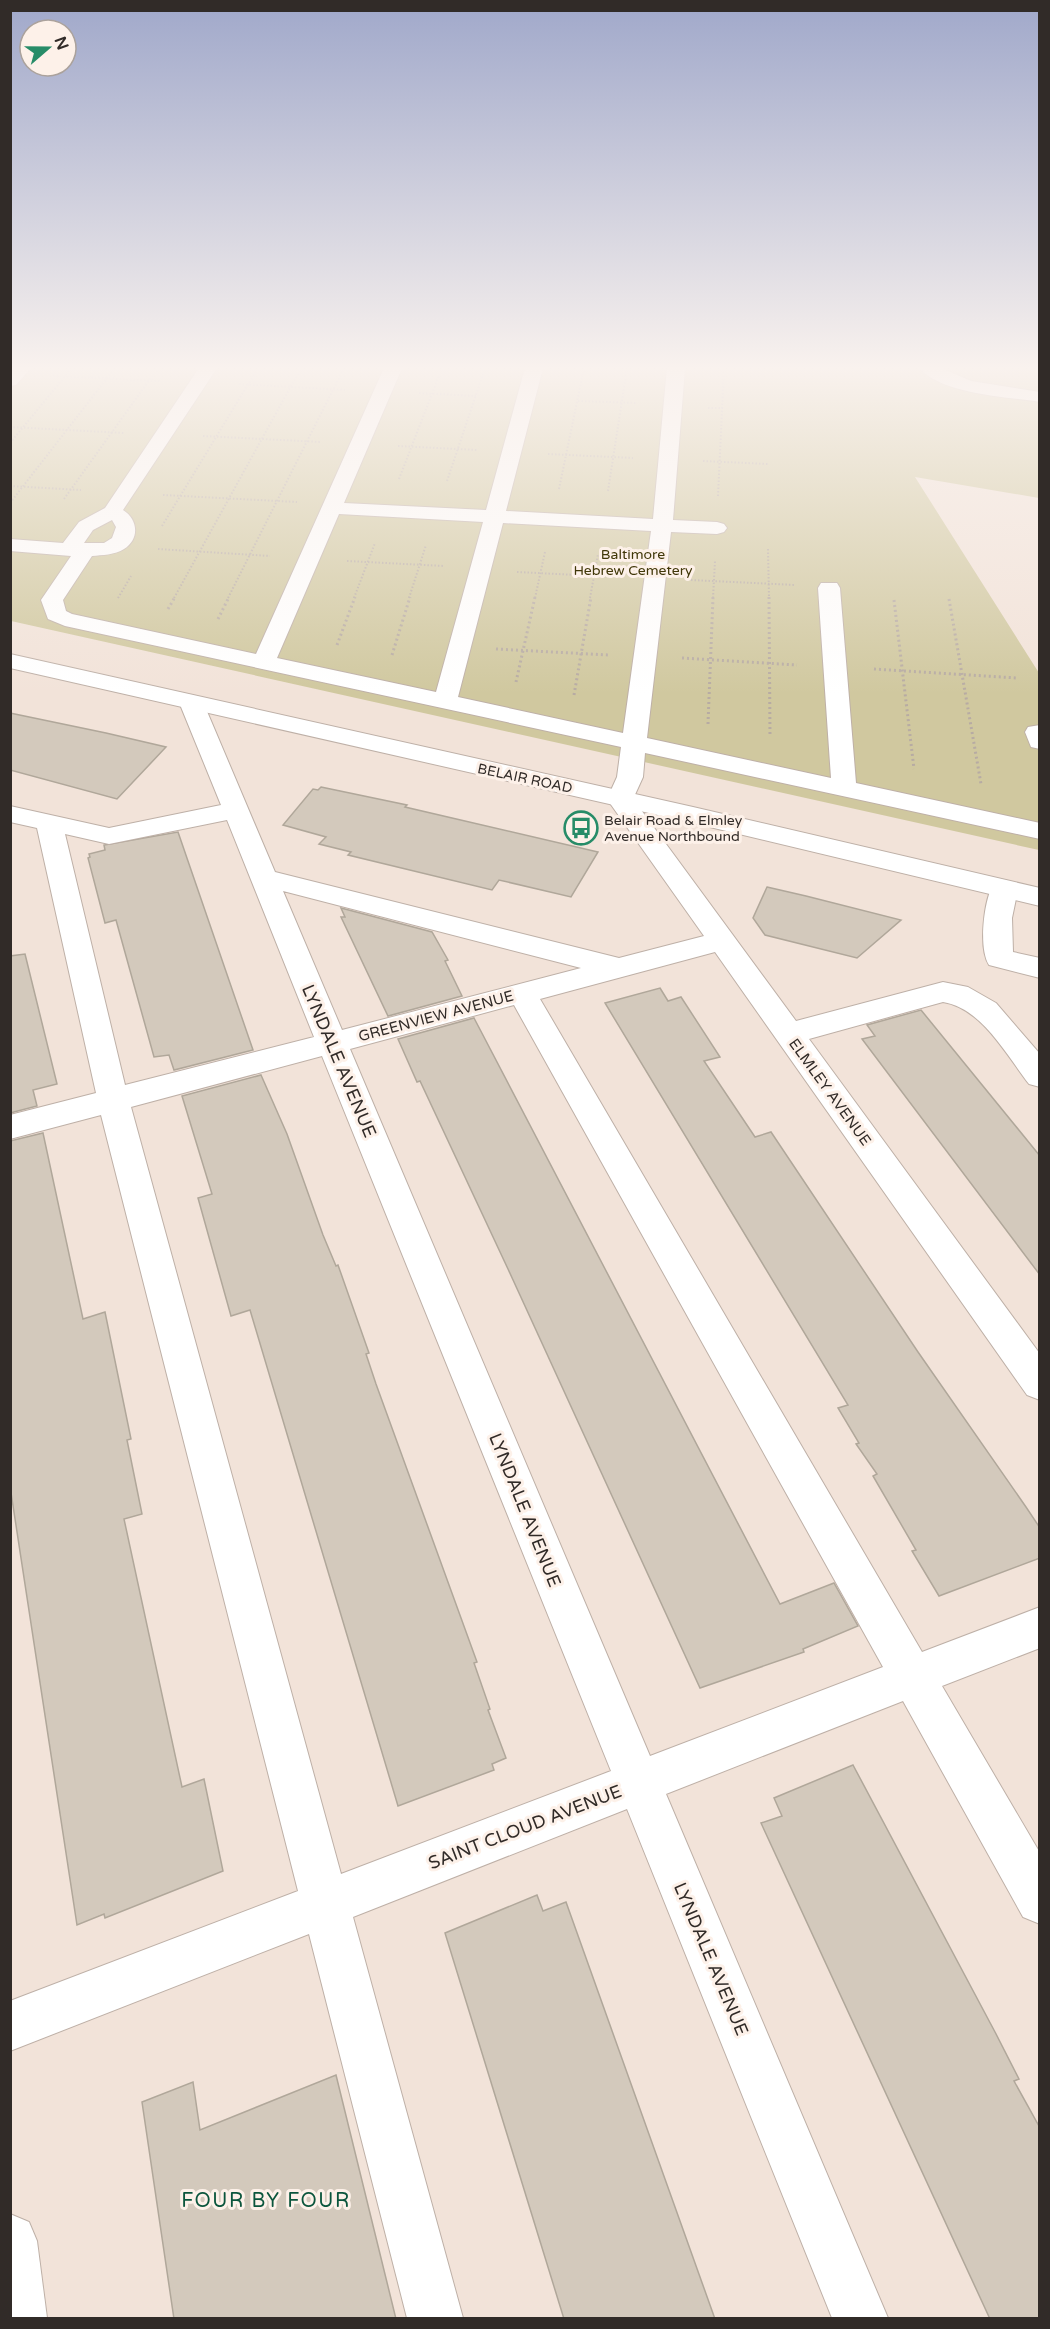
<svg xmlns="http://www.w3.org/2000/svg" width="1050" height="2329" font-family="'Varela Round',sans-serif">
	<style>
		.green { fill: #d0c89f }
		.building { fill: #d3c9bc; stroke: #b0a79a; stroke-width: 1.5 }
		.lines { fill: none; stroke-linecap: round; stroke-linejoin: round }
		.minor-casing { stroke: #beb0a7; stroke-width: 2 }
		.major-casing { stroke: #beb0a7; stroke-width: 2 }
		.path-far1 { stroke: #b7aba3; stroke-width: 2; stroke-dasharray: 1.5 2; stroke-linecap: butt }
		.path { stroke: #b7aba3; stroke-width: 3; stroke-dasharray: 2 3; stroke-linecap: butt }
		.minor { fill: #fff; fill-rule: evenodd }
		.major { fill: #fff; fill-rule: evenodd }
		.labels { text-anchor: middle; stroke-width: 6; stroke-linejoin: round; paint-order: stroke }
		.far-park-label { font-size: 14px; fill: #403708; stroke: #fdf1e9 }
		.far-street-label { font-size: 14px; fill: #312b28; stroke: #fdf1e9 }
		.far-poi-label { font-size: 14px; fill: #312b28; stroke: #fdf1e9; text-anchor: start }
		.street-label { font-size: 15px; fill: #312b28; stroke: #fdf1e9 }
		.near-street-label { font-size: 18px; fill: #312b28; stroke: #fdf1e9 }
		.near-neighbourhood-label { font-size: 20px; letter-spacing: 1.5px; fill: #0b553c; stroke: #fdf1e9 }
	</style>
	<rect width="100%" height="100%" fill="#f2e3d9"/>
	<polygon class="green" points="11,368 1039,368 1039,498 915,477 1039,673 1039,850 11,621"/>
	<g class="building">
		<polygon points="10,713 106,733 166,747 117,799 10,770"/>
		<polygon points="321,787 407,805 405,807 598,852 571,897 499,880 492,890 348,855 351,852 319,844 326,837 283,825 313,789 318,790"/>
		<polygon points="178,832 253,1050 174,1070 169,1055 154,1057 116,920 105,923 88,858 90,857 89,854 105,850 104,845"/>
		<polygon points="767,887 806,896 901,920 857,958 765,935 753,918"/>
		<polygon points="341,908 432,932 448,960 445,961 462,996 388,1016 341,917 345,917"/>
		<polygon points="25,954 57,1084 33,1090 37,1106 10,1113 10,956"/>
		<polygon points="660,988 668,1001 681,997 720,1057 704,1061 755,1137 771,1132 918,1352 1026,1507 1040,1528 1040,1558 939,1596 912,1551 916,1550 873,1476 877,1474 856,1444 859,1443 838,1408 848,1405 605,1003"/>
		<polygon points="921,1010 1040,1156 1040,1275 862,1039 875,1036 867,1025"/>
		<polygon points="474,1018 780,1604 834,1583 858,1626 803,1649 804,1652 700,1688 508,1269 420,1081 417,1082 398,1039"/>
		<polygon points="261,1075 287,1134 323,1235 336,1266 338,1265 369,1353 366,1354 376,1384 477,1662 474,1663 490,1709 488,1710 506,1758 492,1764 494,1770 398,1806 250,1310 231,1316 198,1198 212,1194 182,1096"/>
		<polygon points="43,1133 83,1319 105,1312 131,1439 127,1440 142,1514 124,1519 182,1787 204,1779 223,1871 105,1918 104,1914 77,1925 10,1486 10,1141"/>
		<polygon points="853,1765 995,2032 1019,2079 1014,2081 1040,2128 1040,2319 990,2319 761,1823 782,1816 774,1798"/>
		<polygon points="537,1895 543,1911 566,1902 715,2319 564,2319 445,1933"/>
		<polygon points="336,2075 396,2319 174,2319 142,2102 193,2082 200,2130"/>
	</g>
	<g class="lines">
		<defs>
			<g id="minor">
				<polygon points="13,368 31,368 16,385 10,386"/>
				<path d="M199 368H217L123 510C138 519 140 539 124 549 115 555 102 555 92 556L63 600 66 611 72 614 256 654 384 368H402L344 503 486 510 525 368H543L506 511 653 519 667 368H685L673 520 717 522 724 524 727 528 724 532 717 534 671 532 647 738 831 778 818 588 821 583H837L840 588 856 783 1040 823V839L645 753 643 777 633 799 796 1021 943 982 968 987 996 1003 1040 1054V1087L1029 1084C1007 1056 982 1008 943 1002L809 1039 1040 1354V1400L1027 1395 715 952 540 999 922 1652 1040 1607V1648L942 1686 1040 1853V1924L1023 1917 903 1701 666 1794 888 2318H832L627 1809 353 1917 463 2318H407L309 1934 10 2051V2001L298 1891 101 1115 10 1139V1115L96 1093 37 828 10 822V806L109 828 221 805 179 702 183 697H199L203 702 275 872 619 958 704 936 607 799 617 777 621 747 65 626 48 619 41 600 71 556 10 551V539L63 543 79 522 105 508ZM339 514 483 522 436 692 277 658ZM112 520 116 527 112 538 104 543H84L93 530ZM503 523 651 531 623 733 458 697ZM227 820 314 1037 125 1085 65 834 109 844ZM283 891 581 968 342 1030ZM514 1005 883 1667 650 1756 350 1049ZM322 1056 611 1771 341 1874 131 1107Z"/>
				<path d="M920 368H941L971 381 1040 392V402C1009 397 940 394 920 368Z"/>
				<polygon points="1040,725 1040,749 1031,747 1025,732 1028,727"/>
				<path d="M1004 880 1014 883 1018 889 1012 918 1013 952 1040 958V978L989 965C978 948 984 899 994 883Z"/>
				<polygon points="10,2214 29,2222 37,2241 47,2318 10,2318"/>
			</g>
			<polygon id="major" points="10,654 693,807 1040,888 1040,906 693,823 10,668"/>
		</defs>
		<use href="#minor" class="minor-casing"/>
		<use href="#major" class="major-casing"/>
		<g class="path-far1">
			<polyline points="53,376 160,381"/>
			<polyline points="239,384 345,390"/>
			<polyline points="419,393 476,396"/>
			<polyline points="578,401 637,403"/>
			<polyline points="708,408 723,408"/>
			<polyline points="10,427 124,433"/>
			<polyline points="203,436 321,442"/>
			<polyline points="10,443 72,368"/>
			<polyline points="398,446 477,450"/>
			<polyline points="548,454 633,458"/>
			<polyline points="703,461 768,464"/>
			<polyline points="399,479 442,368"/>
			<polyline points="447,481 485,368"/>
			<polyline points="10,486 81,490"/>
			<polyline points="559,489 584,368"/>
			<polyline points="608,491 627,368"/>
			<polyline points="163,495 297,502"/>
			<polyline points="718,496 724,368"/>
			<polyline points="64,499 158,368"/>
			<polyline points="10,503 115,368"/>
			<polyline points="162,526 258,368"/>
			<polyline points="158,549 270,556"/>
			<polyline points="768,549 769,598"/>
			<polyline points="347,561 444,566"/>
			<polyline points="517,572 618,577"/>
			<polyline points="691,580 795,585"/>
			<polyline points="118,598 131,576"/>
			<polyline points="174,598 301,368"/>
			<polyline points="228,598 344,368"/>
			<polyline points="354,598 375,543"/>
			<polyline points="409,598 426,545"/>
			<polyline points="535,598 545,552"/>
			<polyline points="590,598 598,554"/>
			<polyline points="713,598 715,561"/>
		</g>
		<g class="path">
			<polyline points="769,597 770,737"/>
			<polyline points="949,599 981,784"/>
			<polyline points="894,600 914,769"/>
			<polyline points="168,609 175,597"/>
			<polyline points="218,619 229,597"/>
			<polyline points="337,645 355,597"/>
			<polyline points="496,649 609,655"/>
			<polyline points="392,655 410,597"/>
			<polyline points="682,658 797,665"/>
			<polyline points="874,669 1017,678"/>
			<polyline points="516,682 535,597"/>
			<polyline points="574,695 591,597"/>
			<polyline points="708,724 713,597"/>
		</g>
		<use href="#minor" class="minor"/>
		<use href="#major" class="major"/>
	</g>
	<linearGradient id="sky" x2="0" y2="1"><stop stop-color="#a0a8ca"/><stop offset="0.53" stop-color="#f9f2ee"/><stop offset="1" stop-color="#f9f2ee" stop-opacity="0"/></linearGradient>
	<rect width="1050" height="694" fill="url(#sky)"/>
	<defs>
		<symbol id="bus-ring" viewBox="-11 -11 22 22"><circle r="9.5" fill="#fdf1e9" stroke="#278c68" stroke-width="1.5"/><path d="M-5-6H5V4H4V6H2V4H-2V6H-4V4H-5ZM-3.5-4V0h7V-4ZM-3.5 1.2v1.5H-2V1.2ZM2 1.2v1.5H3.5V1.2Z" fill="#278c68"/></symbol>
	</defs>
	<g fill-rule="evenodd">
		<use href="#bus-ring" x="562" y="809" width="38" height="38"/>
	</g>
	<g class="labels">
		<g class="far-park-label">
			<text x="633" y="559">Baltimore<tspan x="633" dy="16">Hebrew Cemetery</tspan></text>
		</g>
		<g class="far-street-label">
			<text transform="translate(525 778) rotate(12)" y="5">BELAIR ROAD</text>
		</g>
		<g class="far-poi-label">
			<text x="604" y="825">Belair Road &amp; Elmley<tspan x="604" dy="16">Avenue Northbound</tspan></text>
		</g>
		<g class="street-label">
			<text transform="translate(436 1016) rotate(-15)" y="5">GREENVIEW AVENUE</text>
			<text transform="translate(830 1092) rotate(54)" y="5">ELMLEY AVENUE</text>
		</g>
		<g class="near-street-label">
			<text transform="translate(339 1061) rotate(67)" y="6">LYNDALE AVENUE</text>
			<text transform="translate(525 1510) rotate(68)" y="6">LYNDALE AVENUE</text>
			<text transform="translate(525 1827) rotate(-21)" y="6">SAINT CLOUD AVENUE</text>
			<text transform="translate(711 1959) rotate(67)" y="6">LYNDALE AVENUE</text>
		</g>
		<g class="near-neighbourhood-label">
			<text x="266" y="2207">FOUR BY FOUR</text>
		</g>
	</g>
	<rect width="1050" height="2329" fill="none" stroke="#312b28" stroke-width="24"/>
	<g transform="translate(48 48) rotate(70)"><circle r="28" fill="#fdf1e9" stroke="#aba29c" stroke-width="1.5"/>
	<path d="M0-4.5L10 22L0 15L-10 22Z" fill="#278c68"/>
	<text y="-9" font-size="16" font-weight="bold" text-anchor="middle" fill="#312b28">N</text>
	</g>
</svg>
